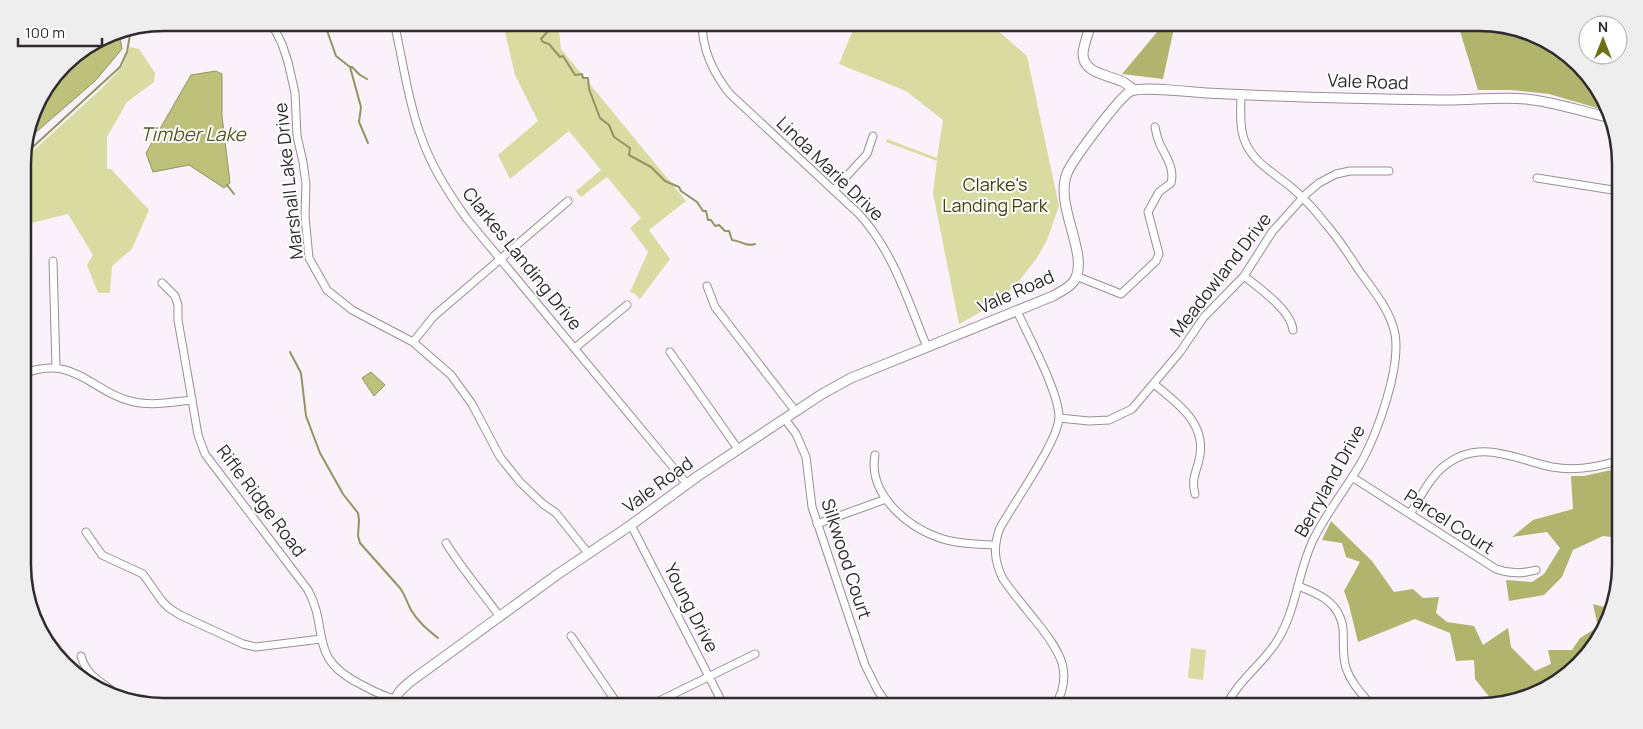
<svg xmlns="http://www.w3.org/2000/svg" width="1643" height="729" font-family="Manrope,sans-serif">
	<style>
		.green { fill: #d8dca1 }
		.forest { fill: #b1b46d }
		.water { fill: #bdc179; stroke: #929462 }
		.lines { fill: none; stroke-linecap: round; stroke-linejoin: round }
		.stream { stroke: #929462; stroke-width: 2 }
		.street-casing { stroke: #988e97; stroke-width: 9 }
		.secondary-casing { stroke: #988e97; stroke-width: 11 }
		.street { stroke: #fff; stroke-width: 7 }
		.secondary { stroke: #fff; stroke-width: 9 }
		.labels { text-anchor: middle; stroke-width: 4; stroke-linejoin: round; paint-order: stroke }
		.street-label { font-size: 18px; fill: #2e2a2e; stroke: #fff }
		.park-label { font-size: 18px; fill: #41430a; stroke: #fff }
		.water-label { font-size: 19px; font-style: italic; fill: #555722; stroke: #fff }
		.rim { fill: none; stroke: #2e2a2e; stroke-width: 2.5 }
	</style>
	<rect width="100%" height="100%" fill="#fbf1fb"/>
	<g class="green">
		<polygon points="856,22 989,23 1027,56 1059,206 1047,240 1037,258 1018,282 1004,296 986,309 959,324 933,193 937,161 886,142 887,139 937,158 943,120 906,91 839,64"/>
		<polygon points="503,23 558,23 561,49 686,201 649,230 670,259 640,299 635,294 630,292 648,252 630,228 641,218 607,177 581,197 576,191 601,170 569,131 510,179 498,155 538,121 515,75"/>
		<polygon points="130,47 139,49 155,73 154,82 127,102 107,137 107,169 111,169 149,210 132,249 112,266 110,293 98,293 87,265 93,255 68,214 23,225 23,160 101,89 122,67"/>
		<polygon points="1191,648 1206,650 1203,680 1188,678"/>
	</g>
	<g class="forest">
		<polygon points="1158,23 1197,23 1174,28 1163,79 1122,74 1158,31"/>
		<polygon points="1460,23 1478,23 1533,33 1591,78 1604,110 1549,94 1511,90 1478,90 1459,28"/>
		<polygon points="1620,468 1620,538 1603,536 1573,550 1562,577 1544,595 1509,601 1506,580 1532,582 1544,574 1560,548 1547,532 1512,537 1533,520 1573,509 1571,476 1584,476"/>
		<polygon points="1331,521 1372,561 1394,592 1413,589 1423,598 1439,597 1436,613 1447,622 1474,626 1483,645 1508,628 1511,647 1535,671 1551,664 1548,650 1572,650 1580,638 1598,627 1593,604 1612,609 1610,619 1558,682 1495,704 1475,679 1474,660 1456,661 1450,633 1415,619 1358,642 1349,605 1344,591 1360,562 1346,557 1342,543 1322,540"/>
	</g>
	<g class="water">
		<polygon points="119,31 122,49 95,81 27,140 37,102 71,58 110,33"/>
		<polygon points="216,71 222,74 222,116 230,183 224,188 189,165 153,172 146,153 191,75"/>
		<polygon points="371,372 385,385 374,396 362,378"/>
	</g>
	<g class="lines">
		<g class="stream">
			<polyline points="324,22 336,56 350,67 361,107 359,122 368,143"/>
			<path d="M557 22 553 24V28L549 30 541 39 543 42 549 44 560 57 563 56 575 75 582 74 583 78H588L589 89 600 118 609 125 614 137 630 148 629 155 651 167 665 181 679 187 681 191 697 202 703 211H706L708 220H711L715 226 719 225 725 231H729L732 240C742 241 745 247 755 244"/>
			<polyline points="350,67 352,67 360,75 367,79"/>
			<polyline points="23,156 120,67 127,52 131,29"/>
			<polyline points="227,185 234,194"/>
			<path d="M290 352 301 373 306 416 320 453 343 494 358 513 359 520 358 536 360 543 400 588C405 595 407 602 411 610 418 622 428 630 438 638"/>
		</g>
		<defs>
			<g id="street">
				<polyline points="271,22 282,44 288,62 295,93 297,136 303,162 306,184 305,216 309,258 327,290 352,310 413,342 451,375 472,404 500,457 520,482 543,504 556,513 588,553"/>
				<path d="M394 22C403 61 408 102 422 139 432 168 449 194 467 219L687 484"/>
				<path d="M702 22C702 50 713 73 730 94L859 214C893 251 908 301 927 347"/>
				<polyline points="1537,178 1619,191"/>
				<polyline points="834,190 867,154 873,136"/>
				<polyline points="53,261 56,368"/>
				<path d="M1076 276 1121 294 1156 261 1159 254 1148 212 1159 192 1171 183C1175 167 1165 156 1159 142 1157 137 1156 132 1155 127"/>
				<path d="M1244 276C1259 288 1291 310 1293 330"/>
				<path d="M162 283 175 296 178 305V320L192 400 198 435 205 454 308 590C330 631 307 657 360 684 371 690 382 696 395 699"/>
				<polyline points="707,286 715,307 796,412"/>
				<path d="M1017 311C1028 336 1059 392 1059 417 1059 440 1013 504 1000 528 993 546 994 561 1003 579 1014 595 1027 610 1039 625 1060 652 1074 673 1055 706"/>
				<polyline points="413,342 434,316 568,201"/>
				<polyline points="575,348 627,305"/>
				<polyline points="670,352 738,449"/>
				<path d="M23 374C75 353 92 393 134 402 153 406 173 402 192 400"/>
				<path d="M1154 384C1178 404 1208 424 1199 460 1196 473 1191 480 1195 494"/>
				<polyline points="1059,418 1089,421 1109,420 1132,409 1180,352 1204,317 1244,276 1272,232 1306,194 1319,183 1336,174 1350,171 1389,171"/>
				<polyline points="785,419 796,434 806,457 812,507 865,665 878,691 889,706"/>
				<path d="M875 455C868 493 905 525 937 537 955 544 976 544 994 545"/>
				<path d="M1352 477 1496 569C1510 574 1522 574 1536 570"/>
				<path d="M1410 514C1420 498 1429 479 1443 467 1479 437 1514 459 1552 467 1574 471 1599 467 1620 460"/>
				<polyline points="817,524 886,499"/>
				<polyline points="631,525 724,706"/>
				<polyline points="86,532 102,555 143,574 162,601 169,608 180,615 243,644 256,647 321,639"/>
				<path d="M446 543C462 569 482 592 500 617"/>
				<path d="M1298 586C1320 594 1340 603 1343 629 1344 642 1342 655 1346 668 1351 683 1362 694 1372 706"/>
				<polyline points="571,636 619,706"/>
				<path d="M81 656C88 680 104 681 119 697"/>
				<polyline points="649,706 755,654"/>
				<path d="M1226 706C1238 681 1260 666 1275 644 1297 612 1297 572 1314 538 1328 511 1347 487 1362 461 1378 431 1401 368 1395 334 1390 309 1372 289 1358 269 1348 253 1337 237 1325 223 1315 210 1304 198 1291 187 1274 173 1252 162 1244 139 1239 125 1241 109 1241 94"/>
			</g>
			<g id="secondary">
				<path d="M1091 22C1089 32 1084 43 1083 53 1082 73 1108 75 1121 81 1126 83 1130 87 1134 90"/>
				<path d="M396 706C394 694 402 689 411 681L558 574 631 525 698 476 822 394 851 378 1053 296C1060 292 1069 288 1074 281 1091 255 1052 204 1068 171 1075 157 1120 96 1131 91 1144 86 1190 92 1206 93 1284 97 1362 99 1440 100 1468 101 1498 96 1526 99 1554 102 1581 111 1607 117"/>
			</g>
		</defs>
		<use href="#street" class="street-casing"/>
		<use href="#secondary" class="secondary-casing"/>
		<use href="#street" class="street"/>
		<use href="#secondary" class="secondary"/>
	</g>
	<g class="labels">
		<g class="street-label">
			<text transform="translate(1368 82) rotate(2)" y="6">Vale Road</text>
			<text transform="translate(830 169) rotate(44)" y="6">Linda Marie Drive</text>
			<text transform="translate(289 181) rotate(-96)" y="6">Marshall Lake Drive</text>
			<text transform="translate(522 259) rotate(51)" y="6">Clarkes Landing Drive</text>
			<text transform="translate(1221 275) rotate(-52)" y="6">Meadowland Drive</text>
			<text transform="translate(1016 292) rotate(-24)" y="6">Vale Road</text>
			<text transform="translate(1330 481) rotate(-61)" y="6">Berryland Drive</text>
			<text transform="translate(658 485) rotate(-36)" y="6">Vale Road</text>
			<text transform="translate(261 501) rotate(53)" y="6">Rifle Ridge Road</text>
			<text transform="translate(1449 522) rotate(33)" y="6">Parcel Court</text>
			<text transform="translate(846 559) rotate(72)" y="6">Silkwood Court</text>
			<text transform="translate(691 608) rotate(63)" y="6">Young Drive</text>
		</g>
		<g class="park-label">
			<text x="995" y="191">Clarke's<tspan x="995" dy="21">Landing Park</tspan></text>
		</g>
		<g class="water-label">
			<text x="193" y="141">Timber Lake</text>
		</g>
	</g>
	<path d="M0 0H1643V729H0ZM164 31H1479A133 133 0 0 1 1612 164V565A133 133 0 0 1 1479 698H164A133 133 0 0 1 31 565V164A133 133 0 0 1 164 31Z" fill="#eee" fill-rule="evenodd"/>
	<path class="rim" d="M164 31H1479A133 133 0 0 1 1612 164V565A133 133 0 0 1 1479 698H164A133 133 0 0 1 31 565V164A133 133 0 0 1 164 31Z"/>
	<g transform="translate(1603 40)"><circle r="24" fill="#ffffff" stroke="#abaaab"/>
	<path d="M0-4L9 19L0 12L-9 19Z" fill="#6d6f13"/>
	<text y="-8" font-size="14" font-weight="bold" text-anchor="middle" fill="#2e2a2e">N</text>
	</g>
	<path d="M18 38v8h84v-8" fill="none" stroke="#2e2a2e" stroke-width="2.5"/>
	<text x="25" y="38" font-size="15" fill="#2e2a2e" stroke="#ffffff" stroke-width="4" paint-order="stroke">100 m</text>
</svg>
